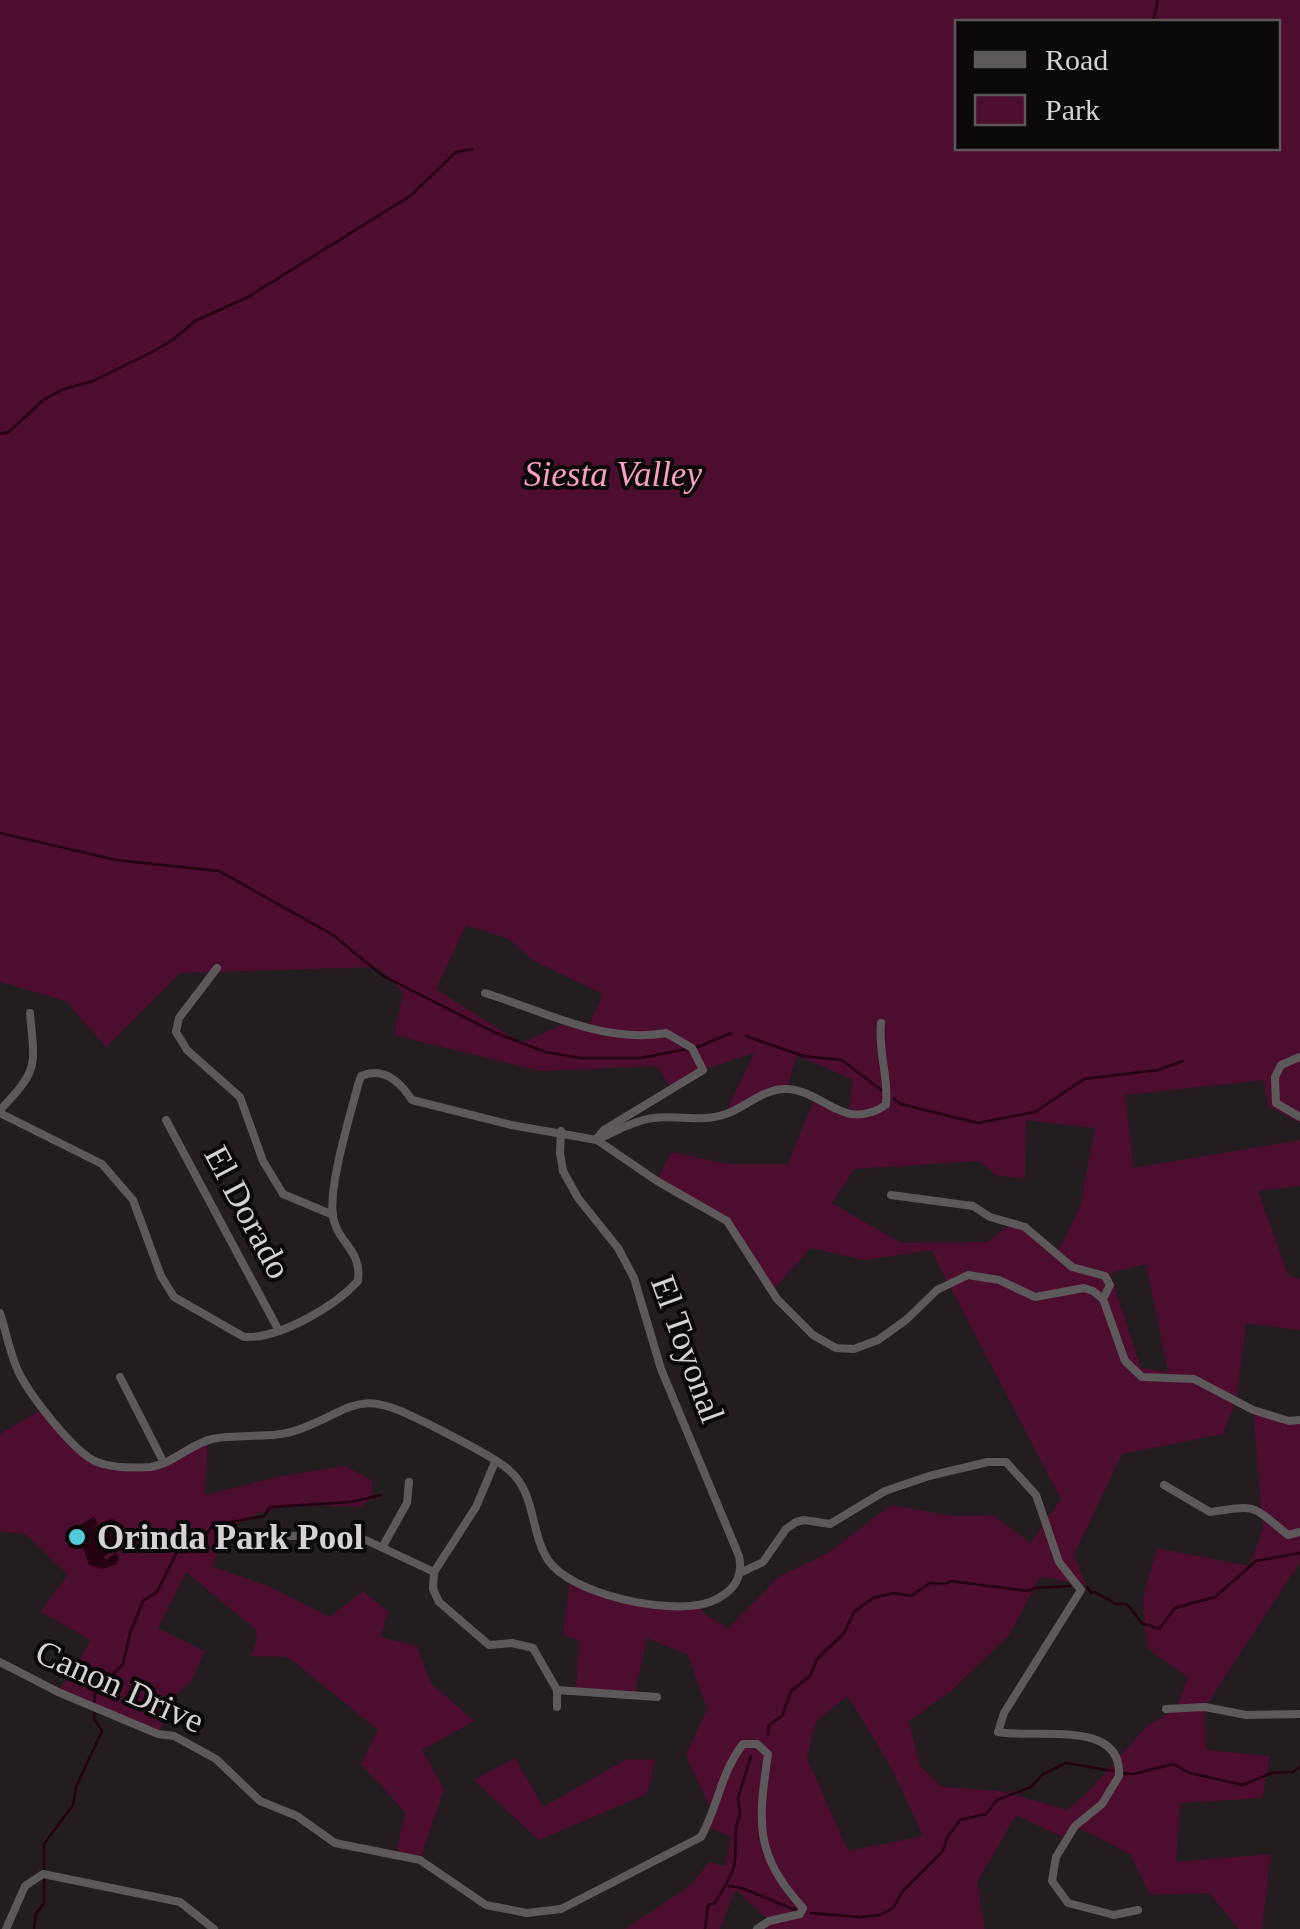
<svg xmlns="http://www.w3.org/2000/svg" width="1300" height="1929" font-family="'Times New Roman',serif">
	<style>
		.green { fill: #4d0d2e; fill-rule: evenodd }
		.water { fill: #250112 }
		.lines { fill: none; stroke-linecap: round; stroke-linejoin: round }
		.stream { stroke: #250112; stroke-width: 2.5 }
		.minor { stroke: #5d595a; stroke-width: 8 }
		.poi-dot { fill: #52cbd7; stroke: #0b0809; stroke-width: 4 }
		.labels { text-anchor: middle; stroke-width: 8; stroke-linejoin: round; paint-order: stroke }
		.park-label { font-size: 35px; font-style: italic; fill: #f99fc3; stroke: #0b0809 }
		.street-label { font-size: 35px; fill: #d6d1d3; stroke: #0b0809 }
		.poi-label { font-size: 35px; font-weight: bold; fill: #d6d1d3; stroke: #0b0809; text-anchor: start }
	</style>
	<rect width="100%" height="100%" fill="#231d1f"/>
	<g class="green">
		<path d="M0 0H1300V1123L1268 1106 1264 1080 1125 1095 1134 1168 1300 1140V1186L1258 1191 1288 1275 1300 1279V1330L1246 1323 1236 1401 1223 1434 1122 1454 1074 1555 1086 1584 1040 1577 1010 1634 950 1692 909 1721 920 1766 942 1787 1002 1791 1067 1810 1088 1792 1147 1726 1176 1709 1188 1677 1147 1648 1143 1598 1157 1548 1249 1566 1263 1528 1253 1410 1300 1420V1562L1205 1707 1206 1750 1270 1756 1262 1798 1180 1803 1176 1862 1271 1854 1262 1929H1239L1209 1893 1150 1895 1130 1854 1075 1826 1067 1839 1016 1815 977 1882 985 1929H757L768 1920 736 1889 720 1929H625L691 1885 709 1862 726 1866 731 1836 706 1827 713 1814 686 1755 707 1709 688 1655 647 1638 634 1696 576 1691 579 1640 563 1635 570 1581 626 1601 698 1605 707 1615 728 1629 778 1577 828 1553 891 1505 952 1516 993 1515 1031 1543 1061 1499 931 1250 864 1260 811 1248 772 1291 732 1226 657 1181 671 1152 727 1164H788L814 1100 848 1114 853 1080 797 1055 787 1089 765 1094 725 1114 754 1053 703 1070 673 1091 657 1066 540 1071 394 1035 403 993 378 967 180 973 106 1047 66 1001 0 982ZM958 22H1278V148H958ZM466 925 509 939 532 960 603 994 588 1027 569 1022 521 1043 436 989ZM1026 1120 1095 1128 1080 1207 1057 1254 1036 1233 1007 1226 988 1242 901 1243 832 1203 854 1169 979 1161 995 1175 1025 1179ZM1146 1264 1168 1371 1167 1372 1141 1368 1110 1273ZM848 1696 891 1767 923 1836 848 1851 807 1758 816 1721Z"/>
		<path d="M44 1408 73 1444 99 1463 153 1467 208 1440 205 1495 277 1477 345 1466 373 1481 371 1497 362 1507C318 1506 256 1497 224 1537 218 1544 216 1558 213 1567L268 1586 330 1617 363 1591 388 1611 381 1637 417 1646 430 1682 474 1721 422 1750 444 1789 420 1860 396 1855 405 1812 361 1764 378 1730 288 1657 251 1656 257 1640 255 1629 186 1572 158 1628 205 1651 192 1680 173 1698 158 1734 58 1692 91 1640 40 1612 68 1575 26 1534 0 1531V1434Z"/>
		<polygon points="515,1758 543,1807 627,1759 655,1760 647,1794 539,1840 474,1780"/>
	</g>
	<path class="water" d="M94 1517 98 1523 90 1529 112 1518C123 1524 121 1535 121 1546L104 1556 106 1560 116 1553 119 1556 117 1564 103 1569 89 1565 78 1532 80 1525Z"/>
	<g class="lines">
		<g class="stream">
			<polyline points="1153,22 1158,0"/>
			<polyline points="0,434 9,432 43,400 64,389 93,381 154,351 174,339 195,321 248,297 410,196 456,152 472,149"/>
			<polyline points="0,833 116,860 219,871 333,935 383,976 496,1033 545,1052 581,1058 641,1058 687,1049"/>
			<polyline points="746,1036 803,1056 842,1060 881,1090"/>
			<polyline points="695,1048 731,1033"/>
			<polyline points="894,1099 901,1104 978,1123 1035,1112 1084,1079 1158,1070 1183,1061"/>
			<polyline points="1087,1587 1091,1593 1095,1592 1116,1604 1127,1604 1142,1623 1159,1629 1175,1608 1215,1597 1256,1561 1300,1553"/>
			<polyline points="768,1734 769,1725 782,1716 791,1691 810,1676 817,1659 844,1633 854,1612 873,1598 894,1593 911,1596 930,1583 945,1584 951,1581 1028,1591 1035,1588 1070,1586"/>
			<polyline points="1121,1773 1134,1774 1173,1764 1190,1773 1243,1785 1271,1773 1293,1772 1300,1767"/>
			<path d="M729 1886C745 1886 777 1904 796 1910"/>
			<polyline points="811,1913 860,1917 880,1915 893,1908 902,1892 942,1852 948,1836 960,1820 986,1814 997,1800 1031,1787 1043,1774 1066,1763 1113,1771"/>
			<polyline points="34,1928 36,1914 44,1903 44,1844 73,1805 76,1787 102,1731 94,1719 95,1694 123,1664 130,1633 143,1601 157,1592 178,1550 192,1539 207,1533 213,1525 264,1516 270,1507 351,1502 381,1495"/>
			<path d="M705 1929 708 1905 715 1903C722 1890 730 1881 734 1866 738 1850 732 1830 740 1816L738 1798 751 1756"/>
		</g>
		<g class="minor">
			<polyline points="217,968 179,1018 176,1032 187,1050 240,1097 263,1161 283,1194 333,1215"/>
			<path d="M485 993C544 1011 603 1044 666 1033L692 1048 703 1070 604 1130 597 1138"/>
			<polyline points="1300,1057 1281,1065 1275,1077 1276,1103 1300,1117"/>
			<path d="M0 1110C39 1069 35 1067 30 1013"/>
			<path d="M0 1113 102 1164 133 1200 161 1276 174 1297 244 1337C280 1339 335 1306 358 1281 362 1249 338 1244 333 1217 328 1187 350 1116 358 1085L361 1076C384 1066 401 1083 412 1100L511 1125 597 1140 657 1181 727 1221 777 1299 813 1335 836 1348 854 1349 878 1340 906 1320 937 1290 968 1275 999 1280 1035 1297 1084 1288 1093 1291 1103 1299 1125 1361 1142 1377 1194 1379 1253 1410 1289 1421 1300 1420"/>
			<polyline points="166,1120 279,1331"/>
			<path d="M597 1140C614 1132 635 1120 654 1118 677 1115 701 1122 723 1115 744 1109 763 1088 787 1089 825 1091 843 1133 886 1105 889 1076 878 1055 881 1023"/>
			<polyline points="891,1195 973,1206 990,1217 1025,1227 1072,1267 1105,1276 1110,1285 1103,1299"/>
			<path d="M0 1313C6 1332 10 1353 18 1371 29 1394 74 1453 97 1462 112 1468 134 1468 150 1467 173 1464 190 1444 212 1439 242 1433 275 1440 303 1428 354 1408 359 1389 416 1418 438 1429 492 1455 509 1470 536 1493 530 1532 548 1560 571 1595 672 1616 710 1602 732 1593 744 1579 739 1556L661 1369 634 1278 618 1248 578 1198 563 1171 560 1153 561 1131"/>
			<polyline points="120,1377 164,1463"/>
			<polyline points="495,1462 476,1507 434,1572 433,1589 439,1602 489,1645 512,1643 533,1648 557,1690 557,1707"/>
			<path d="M1164 1485 1210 1512C1258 1505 1250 1504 1288 1535L1300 1532"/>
			<polyline points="290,1536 355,1535 434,1572"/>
			<polyline points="383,1546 407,1503 409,1482"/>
			<path d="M742 1572 763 1562 786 1529 796 1522 804 1520 830 1524 885 1491 929 1476 988 1462H1006L1036 1495 1059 1562 1081 1590 1004 1713 998 1732C1034 1739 1123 1718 1119 1776L1102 1804 1075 1826 1056 1857 1052 1881 1068 1903 1114 1915 1138 1910"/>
			<path d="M0 1662 58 1692 158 1734 174 1736 216 1759 260 1801 297 1816 335 1843 420 1860 486 1905 527 1913 561 1909 701 1837C719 1804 720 1774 743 1744H757L768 1754C758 1823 754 1854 803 1908L800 1914 769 1921 757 1929"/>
			<polyline points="557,1690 657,1697"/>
			<polyline points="1166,1709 1205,1707 1246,1715 1300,1714"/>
			<polyline points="6,1929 25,1886 43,1874 180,1902 214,1929"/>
		</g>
	</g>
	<circle class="poi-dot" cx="77" cy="1537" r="10"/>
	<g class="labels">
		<g class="park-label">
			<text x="613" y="486">Siesta Valley</text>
		</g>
		<g class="street-label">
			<text transform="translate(248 1212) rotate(62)" y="12">El Dorado</text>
			<text transform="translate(688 1349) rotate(70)" y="12">El Toyonal</text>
			<text transform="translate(120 1686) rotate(24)" y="12">Canon Drive</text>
		</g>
		<g class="poi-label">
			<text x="97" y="1549">Orinda Park Pool</text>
		</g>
	</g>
	<rect x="955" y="20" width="325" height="130" fill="#0b0809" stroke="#5c585a" stroke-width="2.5"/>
	<rect x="975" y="52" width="50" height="15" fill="#5d595a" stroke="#5c585a" stroke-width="2.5"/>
	<text x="1045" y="70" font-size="30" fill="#d6d1d3">Road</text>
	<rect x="975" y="95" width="50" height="30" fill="#4d0d2e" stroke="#5c585a" stroke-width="2.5"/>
	<text x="1045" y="120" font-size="30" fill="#d6d1d3">Park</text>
</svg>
